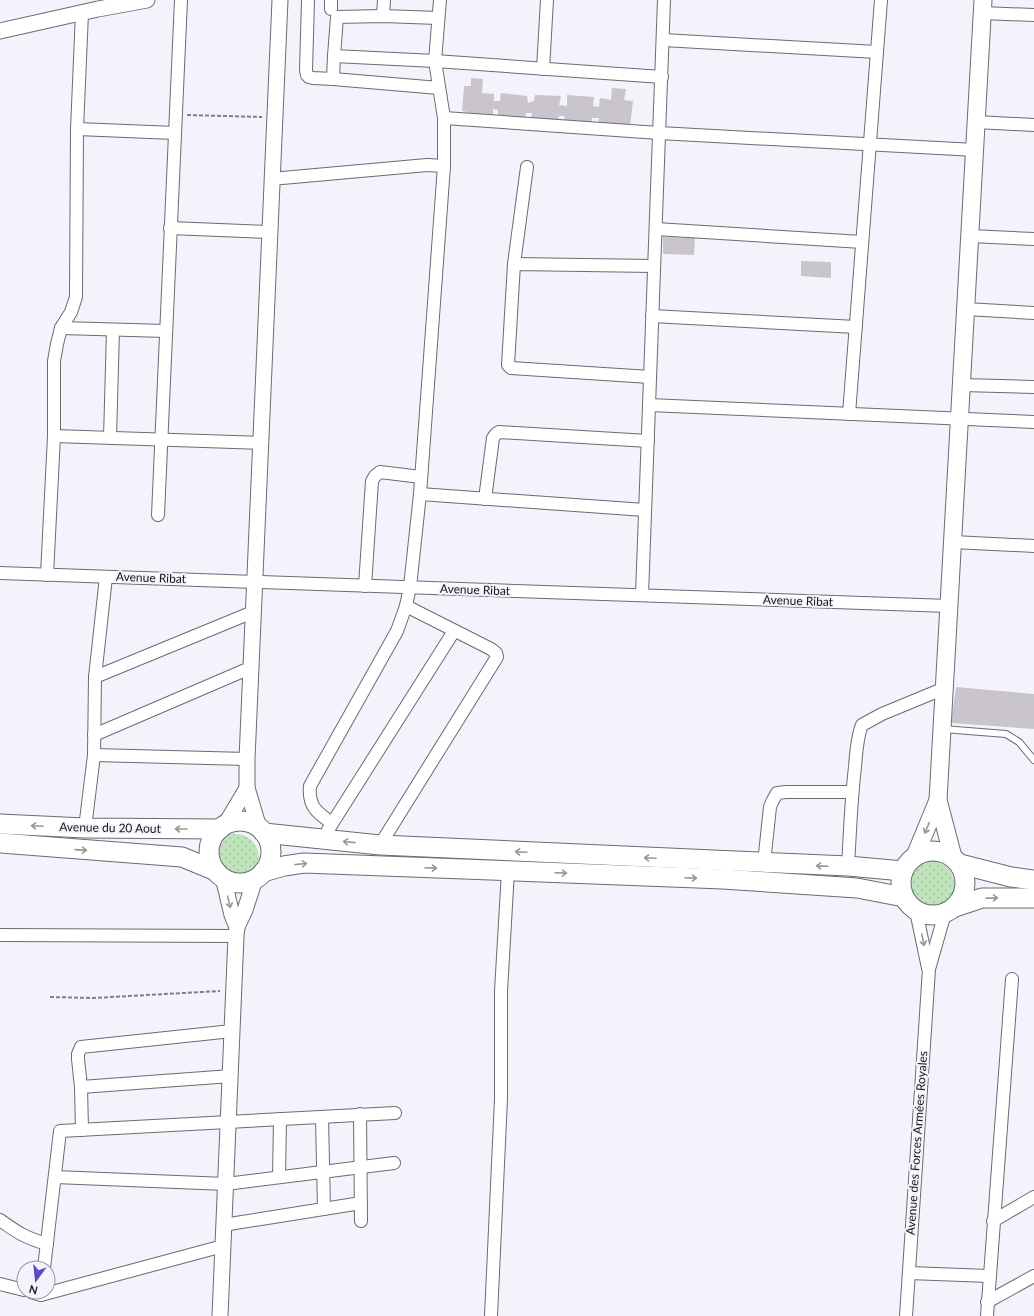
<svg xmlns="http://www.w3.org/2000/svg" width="1034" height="1316" font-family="Lato,sans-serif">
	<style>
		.park { fill: url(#park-dots) }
		.building { fill: #cac5cc }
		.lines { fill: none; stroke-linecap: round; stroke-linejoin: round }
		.service-casing { stroke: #6a6b73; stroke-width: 8 }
		.minor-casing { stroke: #6a6b73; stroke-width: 14 }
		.tertiary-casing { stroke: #6a6b73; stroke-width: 17 }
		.secondary-casing { stroke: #6a6b73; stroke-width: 19 }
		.primary-casing { stroke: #6a6b73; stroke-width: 21 }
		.path { stroke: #7e7e84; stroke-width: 2; stroke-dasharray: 4 2; stroke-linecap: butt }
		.service { stroke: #fff; stroke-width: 6 }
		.minor { stroke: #fff; stroke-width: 12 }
		.tertiary { stroke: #fff; stroke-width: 15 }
		.secondary { stroke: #fff; stroke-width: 17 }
		.primary { stroke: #fff; stroke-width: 19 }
		.oneway { stroke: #979798 }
		.labels { text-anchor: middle; stroke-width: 4; stroke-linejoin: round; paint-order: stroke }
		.street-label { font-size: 12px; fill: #17171a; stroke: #f3f3fc }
	</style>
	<defs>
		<pattern id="park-dots" width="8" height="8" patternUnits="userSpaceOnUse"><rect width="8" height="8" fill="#bfe3ba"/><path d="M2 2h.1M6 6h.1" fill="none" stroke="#a3c29f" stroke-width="1.8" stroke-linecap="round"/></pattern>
	</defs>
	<rect width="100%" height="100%" fill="#f3f3fc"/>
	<g class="park">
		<path d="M231 834C264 831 269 876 238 880 231 881 228 876 223 872 220 869 215 866 214 863 207 851 220 838 231 834Z"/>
		<circle cx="929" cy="886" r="26"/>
	</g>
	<g class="building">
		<polygon points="471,78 483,79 482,93 494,94 494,101 500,101 501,93 527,96 528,103 534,101 535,95 561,96 559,105 567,106 567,95 594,97 593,106 599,107 600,98 611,100 612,88 626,89 624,100 633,101 630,127 598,123 599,118 592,118 591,123 564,122 565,117 563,116 559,116 558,121 531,119 532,113 526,113 525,119 498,117 498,110 493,109 493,117 467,115 467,112 462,111 464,86 471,86"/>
		<polygon points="663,237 695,238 694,255 663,254"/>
		<polygon points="801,261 831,262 831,278 801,276"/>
		<polygon points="956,687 1034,694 1034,729 951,723"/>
	</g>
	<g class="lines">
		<defs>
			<polyline id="service" points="943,729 1006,734 1019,742 1034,760"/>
			<g id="minor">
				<polyline points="308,0 306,70 307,75 309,77 313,78 333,79 439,88"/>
				<polyline points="331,9 331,0"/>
				<polyline points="982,13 1034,15"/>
				<polyline points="383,16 384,0"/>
				<polyline points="663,40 877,52"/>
				<polyline points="334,56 435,61 662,77"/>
				<polyline points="543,69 547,0"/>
				<polyline points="333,79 334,56 337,17 383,16 438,18"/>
				<polyline points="444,118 659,133 975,150"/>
				<polyline points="976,122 1034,125"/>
				<polyline points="77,129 175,133"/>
				<polyline points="271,179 427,165 444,166"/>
				<polyline points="170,228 269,232"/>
				<polyline points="656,229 862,242"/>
				<polyline points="970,236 1034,239"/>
				<polyline points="514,264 527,167"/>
				<polyline points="966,309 1034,313"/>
				<polyline points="652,316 856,327"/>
				<polyline points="61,328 166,331"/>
				<polyline points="650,377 511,368 508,365 514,264 654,266"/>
				<polyline points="962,385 1034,387"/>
				<polyline points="649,405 1034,422"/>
				<polyline points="849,414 881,0"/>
				<polyline points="54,436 260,443"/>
				<polyline points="110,438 113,330"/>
				<polyline points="420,494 645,510"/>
				<polyline points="485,499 493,438 496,434 499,432 648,441"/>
				<polyline points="158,515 181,0"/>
				<polyline points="953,542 1034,546"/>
				<polyline points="0,573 949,606"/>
				<polyline points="47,575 54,436 54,361 57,344 61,328 71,312 76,297 77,129 82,13"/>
				<polyline points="365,586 372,481 375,476 380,472 421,477"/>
				<polyline points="642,595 664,0"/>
				<polyline points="95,677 253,612"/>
				<polyline points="94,735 250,668"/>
				<polyline points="94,755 247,759"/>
				<path d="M332 823C317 813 308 806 310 786L397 631 406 606 410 587 420 494 444 166V118L435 61 440 0"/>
				<polyline points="85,828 94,755 95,677 106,577"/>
				<polyline points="328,830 454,631"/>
				<polyline points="380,845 497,657 496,653 491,649 406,606"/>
				<polyline points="764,863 770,807 772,802 777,793 786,792 852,792"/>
				<path d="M848 866C850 833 851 800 855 767 856 754 857 737 862 725L882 714 945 688"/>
				<polyline points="916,911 928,968"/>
				<polyline points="0,935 236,936"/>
				<polyline points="81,1087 231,1076"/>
				<polyline points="360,1114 361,1221"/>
				<polyline points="322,1117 324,1209"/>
				<polyline points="82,1130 81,1087 78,1059 78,1054 81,1047 232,1031"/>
				<polyline points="55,1177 226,1184 394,1163"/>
				<polyline points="279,1177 280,1119"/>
				<path d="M0 1220C18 1233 26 1238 47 1244"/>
				<polyline points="993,1221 1034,1197"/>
				<polyline points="223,1225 361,1203"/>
				<polyline points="44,1268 60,1131 395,1113"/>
				<polyline points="909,1273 989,1276"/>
				<polyline points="0,1284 24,1290"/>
				<polyline points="31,1292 41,1295 223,1246"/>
				<polyline points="987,1302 1034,1276"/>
				<polyline points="491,1316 501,1099 501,991 508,871"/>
				<polyline points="906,1316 929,969 945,913"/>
				<polyline points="987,1316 1012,979"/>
			</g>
			<g id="tertiary">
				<polyline points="0,31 98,9 147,0"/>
				<polyline points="225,825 247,788"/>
				<polyline points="259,828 247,788 247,759 280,0"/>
				<polyline points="223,877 232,915 237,927"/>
				<polyline points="220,1316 236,936 237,927 245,910 255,879"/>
			</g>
			<g id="secondary">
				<polyline points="915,856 938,800"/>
				<polyline points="953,857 938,800 983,0"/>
			</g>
			<g id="primary">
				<circle cx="240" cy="852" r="31"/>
				<polyline points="0,824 85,828 220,829"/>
				<polyline points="264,833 380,845 848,866 903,871"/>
				<polyline points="0,843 182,857 216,871"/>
				<circle cx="933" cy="883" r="32"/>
				<polyline points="960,864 1011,877 1034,880"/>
				<polyline points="263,872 284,866 304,863 723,879 857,888 904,897"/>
				<polyline points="955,907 982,898 1034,898"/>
			</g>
		</defs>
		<use href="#service" class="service-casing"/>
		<use href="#minor" class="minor-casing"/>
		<use href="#tertiary" class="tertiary-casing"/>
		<use href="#secondary" class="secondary-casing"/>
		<use href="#primary" class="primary-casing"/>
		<g class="path">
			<polyline points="187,115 262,117"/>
			<polyline points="50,997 93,998 220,991"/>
		</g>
		<use href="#service" class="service"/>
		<use href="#minor" class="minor"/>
		<use href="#tertiary" class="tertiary"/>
		<use href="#secondary" class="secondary"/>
		<use href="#primary" class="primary"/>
	</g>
	<defs><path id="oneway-shaft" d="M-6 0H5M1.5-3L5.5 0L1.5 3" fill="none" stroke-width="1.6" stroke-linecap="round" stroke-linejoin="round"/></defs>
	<g class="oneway">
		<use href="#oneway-shaft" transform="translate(37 826) rotate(-177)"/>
		<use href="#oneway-shaft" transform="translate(927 828) rotate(113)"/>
		<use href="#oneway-shaft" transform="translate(181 829) rotate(-180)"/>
		<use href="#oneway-shaft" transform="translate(349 842) rotate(-174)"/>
		<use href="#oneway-shaft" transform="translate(81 850) rotate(4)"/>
		<use href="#oneway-shaft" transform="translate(521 852) rotate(-177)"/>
		<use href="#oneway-shaft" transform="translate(650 858) rotate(-177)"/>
		<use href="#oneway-shaft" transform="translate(301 864) rotate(-6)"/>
		<use href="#oneway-shaft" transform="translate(822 866) rotate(-178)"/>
		<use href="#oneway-shaft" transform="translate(431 868) rotate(2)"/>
		<use href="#oneway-shaft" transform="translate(561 873) rotate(2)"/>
		<use href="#oneway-shaft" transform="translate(691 878) rotate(2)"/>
		<use href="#oneway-shaft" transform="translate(992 898) rotate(-1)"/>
		<use href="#oneway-shaft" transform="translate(229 902) rotate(76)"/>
		<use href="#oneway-shaft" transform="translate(923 940) rotate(78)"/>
	</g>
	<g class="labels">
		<g class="street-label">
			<text transform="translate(151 578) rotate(2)" y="4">Avenue Ribat</text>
			<text transform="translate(475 590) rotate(2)" y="4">Avenue Ribat</text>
			<text transform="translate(798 601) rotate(2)" y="4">Avenue Ribat</text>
			<text transform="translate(110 828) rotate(1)" y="4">Avenue du 20 Aout</text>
			<text transform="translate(917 1143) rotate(-86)" y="4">Avenue des Forces Armées Royales</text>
		</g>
	</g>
	<g transform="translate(36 1280) rotate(195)"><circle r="19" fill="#f3f3fc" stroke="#9b9ba2"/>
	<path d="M0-3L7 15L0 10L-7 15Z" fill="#6248c0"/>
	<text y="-6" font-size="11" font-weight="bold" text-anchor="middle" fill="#17171a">N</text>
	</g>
</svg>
